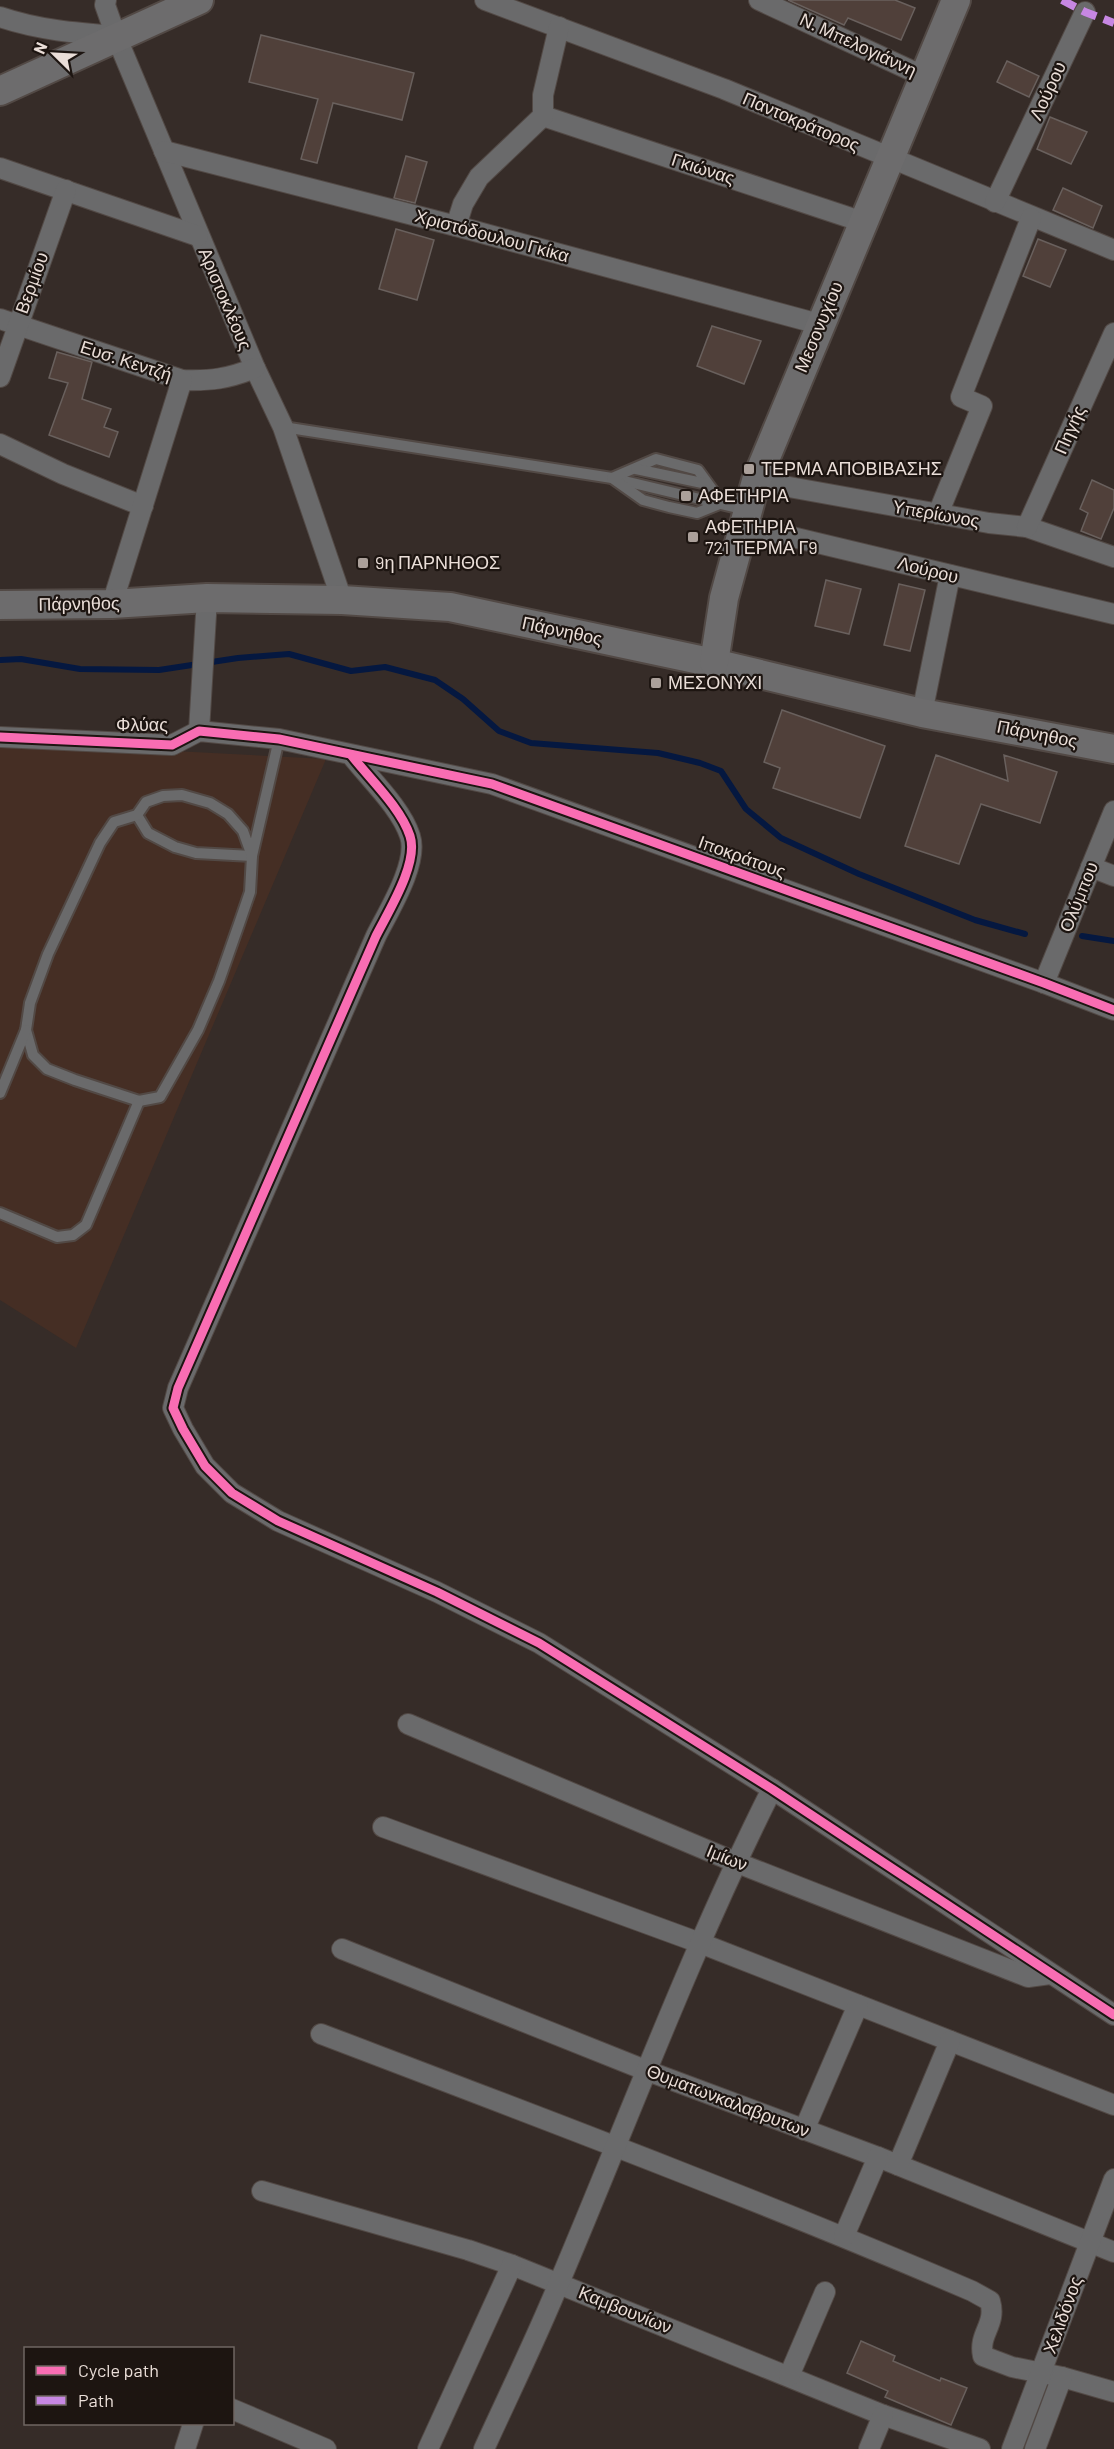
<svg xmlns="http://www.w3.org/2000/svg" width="1114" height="2449" font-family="Barlow,sans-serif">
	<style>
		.built { fill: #452e24 }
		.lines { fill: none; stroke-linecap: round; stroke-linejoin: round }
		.stream { stroke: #051840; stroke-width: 6 }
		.building { fill: #50403a; stroke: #69605d; stroke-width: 1.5 }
		.lane-casing { stroke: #524945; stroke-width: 14 }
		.street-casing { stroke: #524945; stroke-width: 22 }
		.secondary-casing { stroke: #524945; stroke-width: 32 }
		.lane { stroke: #6a6a6b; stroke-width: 10 }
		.street { stroke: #6a6a6b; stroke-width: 20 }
		.secondary { stroke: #6d6c6d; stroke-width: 28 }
		.quiet { stroke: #c787e3; stroke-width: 8; stroke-dasharray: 15 8; stroke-linecap: butt }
		.cycleway-casing { stroke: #1d1511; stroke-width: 13 }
		.cycleway { stroke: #f96db3; stroke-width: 9 }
		.poi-dot { fill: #aba09a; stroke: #1d1511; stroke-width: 2 }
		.labels { text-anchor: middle; stroke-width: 4.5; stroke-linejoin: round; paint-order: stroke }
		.street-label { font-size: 18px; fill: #eaded8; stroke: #1d1511 }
		.poi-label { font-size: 18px; fill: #eaded8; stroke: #1d1511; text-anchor: start }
	</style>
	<rect width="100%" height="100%" fill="#362c28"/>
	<polygon class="built" points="0,742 326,759 76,1348 0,1300"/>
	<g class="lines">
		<g class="stream">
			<polyline points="0,660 21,659 80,669 159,670 238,658 289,654 351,671 385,667 435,680 463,699 499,731 531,743 658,753 700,763 721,771 746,809 781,838 859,874 975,920 1025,934"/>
			<polyline points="1082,936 1114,941"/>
		</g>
	</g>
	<g class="building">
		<polygon points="788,0 895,0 915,8 901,40 848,18 844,25"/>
		<polygon points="261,35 414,73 402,120 333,103 317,163 301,159 318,99 249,82"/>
		<polygon points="1007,61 1039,76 1029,97 997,82"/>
		<polygon points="1050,117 1087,132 1071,164 1037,149"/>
		<polygon points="406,156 427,162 415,203 394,198"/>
		<polygon points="1063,188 1102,206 1093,228 1053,210"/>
		<polygon points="396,229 434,240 417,300 379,289"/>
		<polygon points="1038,239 1066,250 1050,287 1023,276"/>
		<polygon points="712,326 761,341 744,384 697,366"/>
		<polygon points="57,352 92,362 82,399 111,409 104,427 118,432 109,457 49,435 68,383 49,378"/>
		<polygon points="1092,480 1114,490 1114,508 1101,539 1081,531 1088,513 1080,509"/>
		<polygon points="826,580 861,589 849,634 815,626"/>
		<polygon points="899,584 925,590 910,651 884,645"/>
		<polygon points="782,710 885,746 860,818 773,788 780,768 764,762"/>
		<polygon points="936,755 1008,781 1004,755 1057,772 1040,823 981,804 959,864 905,846"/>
		<polygon points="861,2341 895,2356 893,2361 940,2381 941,2378 967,2388 951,2425 885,2397 888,2391 847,2373"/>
	</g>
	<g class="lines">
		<defs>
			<g id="lane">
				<polyline points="283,427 612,478 746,510"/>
				<polygon points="656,459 698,470 722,503 697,513 669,507 643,500 612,478"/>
				<polyline points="636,469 707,484"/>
				<polyline points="137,815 148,833 175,847 196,853 252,856"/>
				<polyline points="252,856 243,831 228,814 210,803 182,795 163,796 146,802 137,815 114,822 100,843 48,954 30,1003 26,1030 33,1055 47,1069 75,1080 139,1101 160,1097 198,1030 219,981 239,924 250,892 252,856 279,739"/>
				<polyline points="0,1093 26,1030"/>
				<polyline points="0,1213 57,1237 73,1235 86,1225 139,1101"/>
			</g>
			<g id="street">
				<polyline points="106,0 105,5 116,36 255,368 283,427 342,600"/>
				<polyline points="485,0 724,89 1114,250"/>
				<polyline points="759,0 923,76"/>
				<path d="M0 17C38 30 76 33 116 36"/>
				<polyline points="543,116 863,222"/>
				<polyline points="164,151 456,226 819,324"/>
				<polyline points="0,168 198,236"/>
				<polyline points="995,202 1085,12"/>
				<polyline points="456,226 463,204 479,177 543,116 543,95 559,27"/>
				<path d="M0 319 182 380C211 381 227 379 255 368"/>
				<polyline points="0,377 66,190"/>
				<polyline points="0,444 63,474 143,506"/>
				<polyline points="756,481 989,523 1027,527 1114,557"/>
				<polyline points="938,514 982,406 961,397 1031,218"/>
				<polyline points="742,525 1114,614"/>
				<polyline points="1027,527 1114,333"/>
				<polyline points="112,604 182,380"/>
				<polyline points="922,713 950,575"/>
				<polyline points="199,731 207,598"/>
				<polyline points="0,737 172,745 199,731 279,739 492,784 1044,983 1114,1010"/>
				<path d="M352 756C370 779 401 808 410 836 419 863 388 912 376 936L178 1388 173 1408 183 1429 205 1466 232 1493 278 1521 437 1592 539 1643 772 1789 1114 2015"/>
				<polyline points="1091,867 1114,876"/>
				<polyline points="1044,983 1114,811"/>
				<polyline points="408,1724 735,1862 1028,1977 1050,1974"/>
				<polyline points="383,1827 700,1943 1114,2105"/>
				<polyline points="342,1949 645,2070 878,2157 1114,2252"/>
				<path d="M321 2034C539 2117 757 2199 972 2291L990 2301C997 2325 978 2333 983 2356L1012 2367 1062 2377 1114 2392"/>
				<polyline points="804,2130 858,2005"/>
				<polyline points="898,2165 950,2041"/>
				<polyline points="262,2191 468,2250 512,2265 883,2415 980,2449"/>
				<polyline points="844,2236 878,2157"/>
				<polyline points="789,2376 825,2292"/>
				<polyline points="232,2409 326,2449"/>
				<polyline points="185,2449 193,2424"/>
				<polyline points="428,2449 512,2265"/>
				<path d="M484 2449C509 2394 536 2339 559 2283 629 2118 691 1950 772 1789"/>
				<polyline points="869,2449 883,2415"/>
				<polyline points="1012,2449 1114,2179"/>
				<polyline points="1035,2449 1062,2377"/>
			</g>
			<g id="secondary">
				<polyline points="0,91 199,0"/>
				<polyline points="0,605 112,604 207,598 342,600 450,607 714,663 922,713 1114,749"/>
				<polyline points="714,663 724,598 756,481 956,0"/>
			</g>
		</defs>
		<use href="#lane" class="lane-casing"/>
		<use href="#street" class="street-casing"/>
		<use href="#secondary" class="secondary-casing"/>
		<use href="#lane" class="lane"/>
		<use href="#street" class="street"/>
		<use href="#secondary" class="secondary"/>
		<polyline class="quiet" points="1062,0 1085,12 1114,23"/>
		<defs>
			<g id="cycleway">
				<polyline points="0,737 172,745 199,731 279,739 492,784 1044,983 1114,1010"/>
				<path d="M352 756C370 779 401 808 410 836 419 863 388 912 376 936L178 1388 173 1408 183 1429 205 1466 232 1493 278 1521 437 1592 539 1643 772 1789 1114 2015"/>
			</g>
		</defs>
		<use href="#cycleway" class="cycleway-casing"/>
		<use href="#cycleway" class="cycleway"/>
	</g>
	<g class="poi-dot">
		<rect x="743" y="463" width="12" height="12" rx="3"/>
		<rect x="680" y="490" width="12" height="12" rx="3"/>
		<rect x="687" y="531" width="12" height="12" rx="3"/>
		<rect x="357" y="557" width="12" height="12" rx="3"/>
		<rect x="650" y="677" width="12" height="12" rx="3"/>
	</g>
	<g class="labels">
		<g class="street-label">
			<text transform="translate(858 45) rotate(25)" y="6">Ν. Μπελογιάννη</text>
			<text transform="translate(1048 91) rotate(-65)" y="6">Λούρου</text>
			<text transform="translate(801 122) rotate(23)" y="6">Παντοκράτορος</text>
			<text transform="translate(703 169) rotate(18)" y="6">Γκιώνας</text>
			<text transform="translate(492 236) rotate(15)" y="6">Χριστόδουλου Γκίκα</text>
			<text transform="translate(32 283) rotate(-70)" y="6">Βερμίου</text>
			<text transform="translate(225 299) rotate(67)" y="6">Αριστοκλέους</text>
			<text transform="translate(819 327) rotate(-67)" y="6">Μεσονυχίου</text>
			<text transform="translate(126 361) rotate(18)" y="6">Ευσ. Κεντζή</text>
			<text transform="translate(1070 430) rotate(-66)" y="6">Πηγής</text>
			<text transform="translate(936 514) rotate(10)" y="6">Υπερίωνος</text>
			<text transform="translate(928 570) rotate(14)" y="6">Λούρου</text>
			<text transform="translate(79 604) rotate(-1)" y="6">Πάρνηθος</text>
			<text transform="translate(562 631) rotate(12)" y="6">Πάρνηθος</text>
			<text x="142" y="731">Φλύας</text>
			<text transform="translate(1037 734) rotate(11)" y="6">Πάρνηθος</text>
			<text transform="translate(742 857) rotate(20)" y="6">Ιποκράτους</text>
			<text transform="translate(1079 897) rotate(-68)" y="6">Ολύμπου</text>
			<text transform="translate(727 1858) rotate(22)" y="6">Ιμίων</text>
			<text transform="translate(728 2101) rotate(21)" y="6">Θυματωνκαλαβρυτων</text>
			<text transform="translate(625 2310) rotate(22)" y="6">Καμβουνίων</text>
			<text transform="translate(1063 2315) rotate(-70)" y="6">Χελιδόνος</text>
		</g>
		<g class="poi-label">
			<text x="761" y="475">ΤΕΡΜΑ ΑΠΟΒΙΒΑΣΗΣ</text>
			<text x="698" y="502">ΑΦΕΤΗΡΙΑ</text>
			<text x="705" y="533">ΑΦΕΤΗΡΙΑ<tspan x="705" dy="21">721 ΤΕΡΜΑ Γ9</tspan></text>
			<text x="375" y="569">9η ΠΑΡΝΗΘΟΣ</text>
			<text x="668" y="689">ΜΕΣΟΝΥΧΙ</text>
		</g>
	</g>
	<rect x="24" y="2347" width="210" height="78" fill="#1d1511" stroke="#6f6561" stroke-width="1.5"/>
	<rect x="36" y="2366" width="30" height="9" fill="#f96db3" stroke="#6f6561" stroke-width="1.5"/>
	<text x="78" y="2377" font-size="18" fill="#eaded8">Cycle path</text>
	<rect x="36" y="2396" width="30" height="9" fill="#c787e3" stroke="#6f6561" stroke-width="1.5"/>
	<text x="78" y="2407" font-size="18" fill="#eaded8">Path</text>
	<g transform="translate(54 54) rotate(294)" stroke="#1d1511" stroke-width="4.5" paint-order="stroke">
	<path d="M0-4.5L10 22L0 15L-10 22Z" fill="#eaded8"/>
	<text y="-9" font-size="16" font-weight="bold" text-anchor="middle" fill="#eaded8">N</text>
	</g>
</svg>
